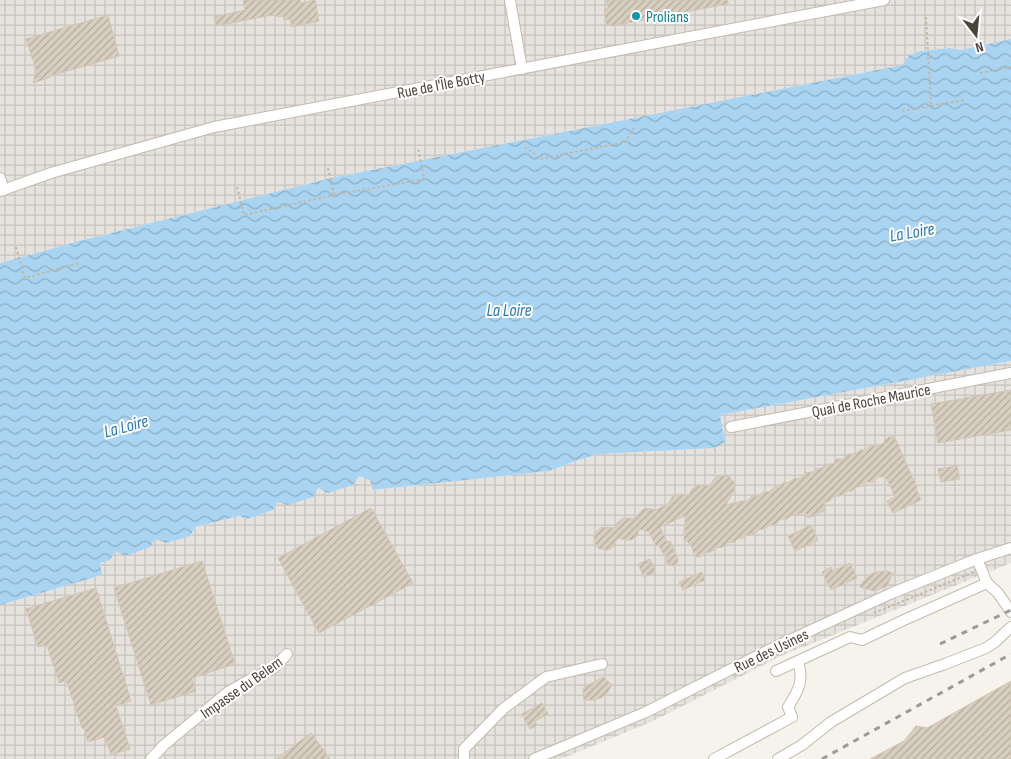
<svg xmlns="http://www.w3.org/2000/svg" width="1011" height="759" font-family="'Sofia Sans Condensed',sans-serif">
	<style>
		.industrial { fill: url(#industrial-grid) }
		.water { fill: url(#water-waves) }
		.building { fill: url(#building-hatch); stroke: #d3c7b4 }
		.lines { fill: none; stroke-linecap: round; stroke-linejoin: round }
		.minor-casing { stroke: #c2bbae; stroke-width: 12 }
		.path { stroke: #c4b79f; stroke-width: 2; stroke-dasharray: 2.5 2.5; stroke-linecap: butt }
		.minor { stroke: #fff; stroke-width: 10 }
		.rail { stroke: #9a9a9a; stroke-width: 3; stroke-dasharray: 6 6; stroke-linecap: butt }
		.culture-dot { fill: #0f9aa8; stroke: #fff; stroke-width: 2 }
		.labels { text-anchor: middle; stroke-width: 4; stroke-linejoin: round; paint-order: stroke }
		.culture-label { font-size: 16px; fill: #0d838f; stroke: #fff; text-anchor: start }
		.street-label { font-size: 16px; fill: #4b4439; stroke: #fff }
		.water-label { font-size: 18px; font-style: italic; fill: #2e7ab2; stroke: #fff }
	</style>
	<defs>
		<pattern id="industrial-grid" width="8" height="8" patternUnits="userSpaceOnUse" patternTransform="scale(1.25)"><rect width="8" height="8" fill="#e6e2dd"/><path d="M0 4h8M4 0v8" fill="none" stroke="#c7c3be"/></pattern>
		<pattern id="water-waves" width="16" height="10" patternUnits="userSpaceOnUse" patternTransform="scale(1.25)"><rect width="16" height="10" fill="#a9d4f2"/><path d="M0 5q4-4 8 0t8 0" fill="none" stroke="#8caec5"/></pattern>
		<pattern id="building-hatch" width="6" height="6" patternUnits="userSpaceOnUse" patternTransform="scale(1.25)"><rect width="6" height="6" fill="#d8cfc1"/><path d="M-1 1l2-2M0 6l6-6M5 7l2-2" fill="none" stroke="#b1aa9e"/></pattern>
	</defs>
	<rect width="100%" height="100%" fill="#f6f3ec"/>
	<g class="industrial">
		<polygon points="0,0 1011,0 1011,39 960,50 950,48 920,51 909,55 902,65 331,178 79,241 0,263"/>
		<polygon points="1011,361 1011,563 781,656 651,722 561,759 0,759 0,605 101,575 100,563 115,551 155,539 190,536 195,527 239,516 247,519 273,510 277,502 358,476 370,480 374,490 549,471 573,462 598,454 715,448 725,442 720,415"/>
	</g>
	<polygon class="water" points="1011,39 1011,361 720,415 725,442 715,448 598,454 573,462 549,471 373,490 370,480 359,476 353,485 328,493 318,488 313,497 288,505 277,502 273,510 247,519 239,516 195,527 190,536 166,543 155,539 150,547 125,556 115,551 110,560 100,563 102,575 0,605 0,263 79,241 331,178 902,65 909,55 920,51 950,48 960,50"/>
	<g class="building">
		<polygon points="243,0 300,0 301,3 315,0 319,21 292,27 290,19 284,20 283,16 277,17 277,14 216,26 214,17 245,10"/>
		<polygon points="606,0 728,0 728,4 611,26 611,24 607,25 604,9 608,8"/>
		<polygon points="108,15 119,56 50,76 51,77 33,83 36,70 26,39"/>
		<polygon points="1011,390 1011,430 938,443 931,404"/>
		<polygon points="889,437 894,437 896,440 917,488 916,488 921,500 893,513 887,501 895,497 886,477 878,477 873,482 866,482 863,486 856,487 852,491 845,492 840,496 834,496 830,501 823,503 826,510 808,518 805,512 796,515 792,515 787,519 780,519 776,524 770,525 764,529 758,530 756,533 749,534 743,538 737,539 734,542 727,543 723,547 716,548 711,552 705,553 700,557 697,557 694,555 692,547 686,540 684,541 684,529 687,515 660,527 667,542 670,541 678,559 677,563 673,566 670,565 667,563 666,556 662,552 659,545 656,546 649,532 640,529 636,537 631,540 625,540 618,538 613,547 608,550 601,549 598,548 594,542 594,536 595,533 600,528 606,527 613,528 618,522 623,518 629,518 635,519 642,510 647,508 656,510 668,504 672,497 677,495 681,494 689,496 691,490 696,486 703,485 710,486 713,480 719,476 726,476 730,477 734,483 734,490 726,505 742,501 748,501 752,496 758,496 763,492 769,492 774,487 780,487 783,483 790,482 793,479 800,478 805,473 812,472 816,469 822,468 826,464 833,464 837,459 844,459 848,454 854,454 860,450 866,450 870,445 877,446 884,443 885,440"/>
		<polygon points="957,466 960,479 941,482 938,469"/>
		<polygon points="371,508 413,583 319,633 278,558"/>
		<polygon points="811,525 818,540 795,551 788,536"/>
		<polygon points="650,559 656,572 644,577 638,564"/>
		<polygon points="202,561 235,664 192,678 196,691 151,705 114,588"/>
		<polygon points="850,563 857,578 831,590 822,572 831,567 833,571"/>
		<polygon points="887,571 893,573 887,586 874,591 860,587 864,580 871,574 876,572"/>
		<polygon points="702,572 705,580 683,590 679,582"/>
		<polygon points="96,588 131,701 116,706 130,749 111,755 105,737 88,742 84,728 82,728 66,680 59,683 47,645 38,647 26,609"/>
		<polygon points="603,677 612,685 607,693 601,698 593,700 584,700 583,688"/>
		<polygon points="1011,681 1011,759 870,759 904,741 916,726 927,728"/>
		<polygon points="542,703 548,714 535,721 537,725 530,729 522,714"/>
		<polygon points="311,733 330,759 276,759"/>
	</g>
	<g class="lines">
		<defs>
			<g id="minor">
				<polyline points="510,0 522,69"/>
				<polyline points="0,178 4,190"/>
				<polyline points="0,191 51,173 214,127 884,0"/>
				<polyline points="731,427 1011,373"/>
				<polyline points="977,559 987,583 998,593 1011,612"/>
				<polyline points="776,671 850,637 862,640 904,620 987,583"/>
				<polyline points="151,759 164,745 228,692 251,679 274,668 287,654"/>
				<polyline points="464,759 464,749 503,709 546,677 602,664"/>
				<polyline points="534,759 646,712 779,645 892,593 977,559 1011,548"/>
				<path d="M714 759 792 717 788 707C799 690 804 680 798 661"/>
				<polyline points="778,759 802,745 831,722 905,678 945,664 986,648 995,642 1011,627"/>
			</g>
		</defs>
		<use href="#minor" class="minor-casing"/>
		<g class="path">
			<polyline points="926,17 931,106"/>
			<polyline points="980,73 1011,67"/>
			<polyline points="902,111 964,100"/>
			<polyline points="525,147 541,159 625,142 635,126"/>
			<polyline points="328,168 334,195"/>
			<polyline points="237,187 244,215 334,195 424,179 418,148"/>
			<polyline points="16,247 25,278 79,263"/>
			<polyline points="874,613 974,572"/>
		</g>
		<use href="#minor" class="minor"/>
		<g class="rail">
			<polyline points="940,644 1011,610"/>
			<polyline points="822,759 1011,654"/>
		</g>
	</g>
	<circle class="culture-dot" cx="636" cy="16" r="5"/>
	<g class="labels">
		<g class="culture-label">
			<text x="646" y="22">Prolians</text>
		</g>
		<g class="street-label">
			<text transform="translate(441 84) rotate(-11)" y="6">Rue de l'Île Botty</text>
			<text transform="translate(871 400) rotate(-11)" y="6">Quai de Roche Maurice</text>
			<text transform="translate(771 650) rotate(-26)" y="6">Rue des Usines</text>
			<text transform="translate(241 687) rotate(-35)" y="6">Impasse du Belem</text>
		</g>
		<g class="water-label">
			<text transform="translate(912 232) rotate(-10)" y="6">La Loire</text>
			<text x="509" y="316">La Loire</text>
			<text transform="translate(126 426) rotate(-15)" y="6">La Loire</text>
		</g>
	</g>
	<g transform="translate(976 35) rotate(164)" stroke="#ffffff" stroke-width="4" paint-order="stroke">
	<path d="M0-4L9 19L0 12L-9 19Z" fill="#4b4439"/>
	<text y="-8" font-size="14" font-weight="bold" text-anchor="middle" fill="#4b4439">N</text>
	</g>
</svg>
